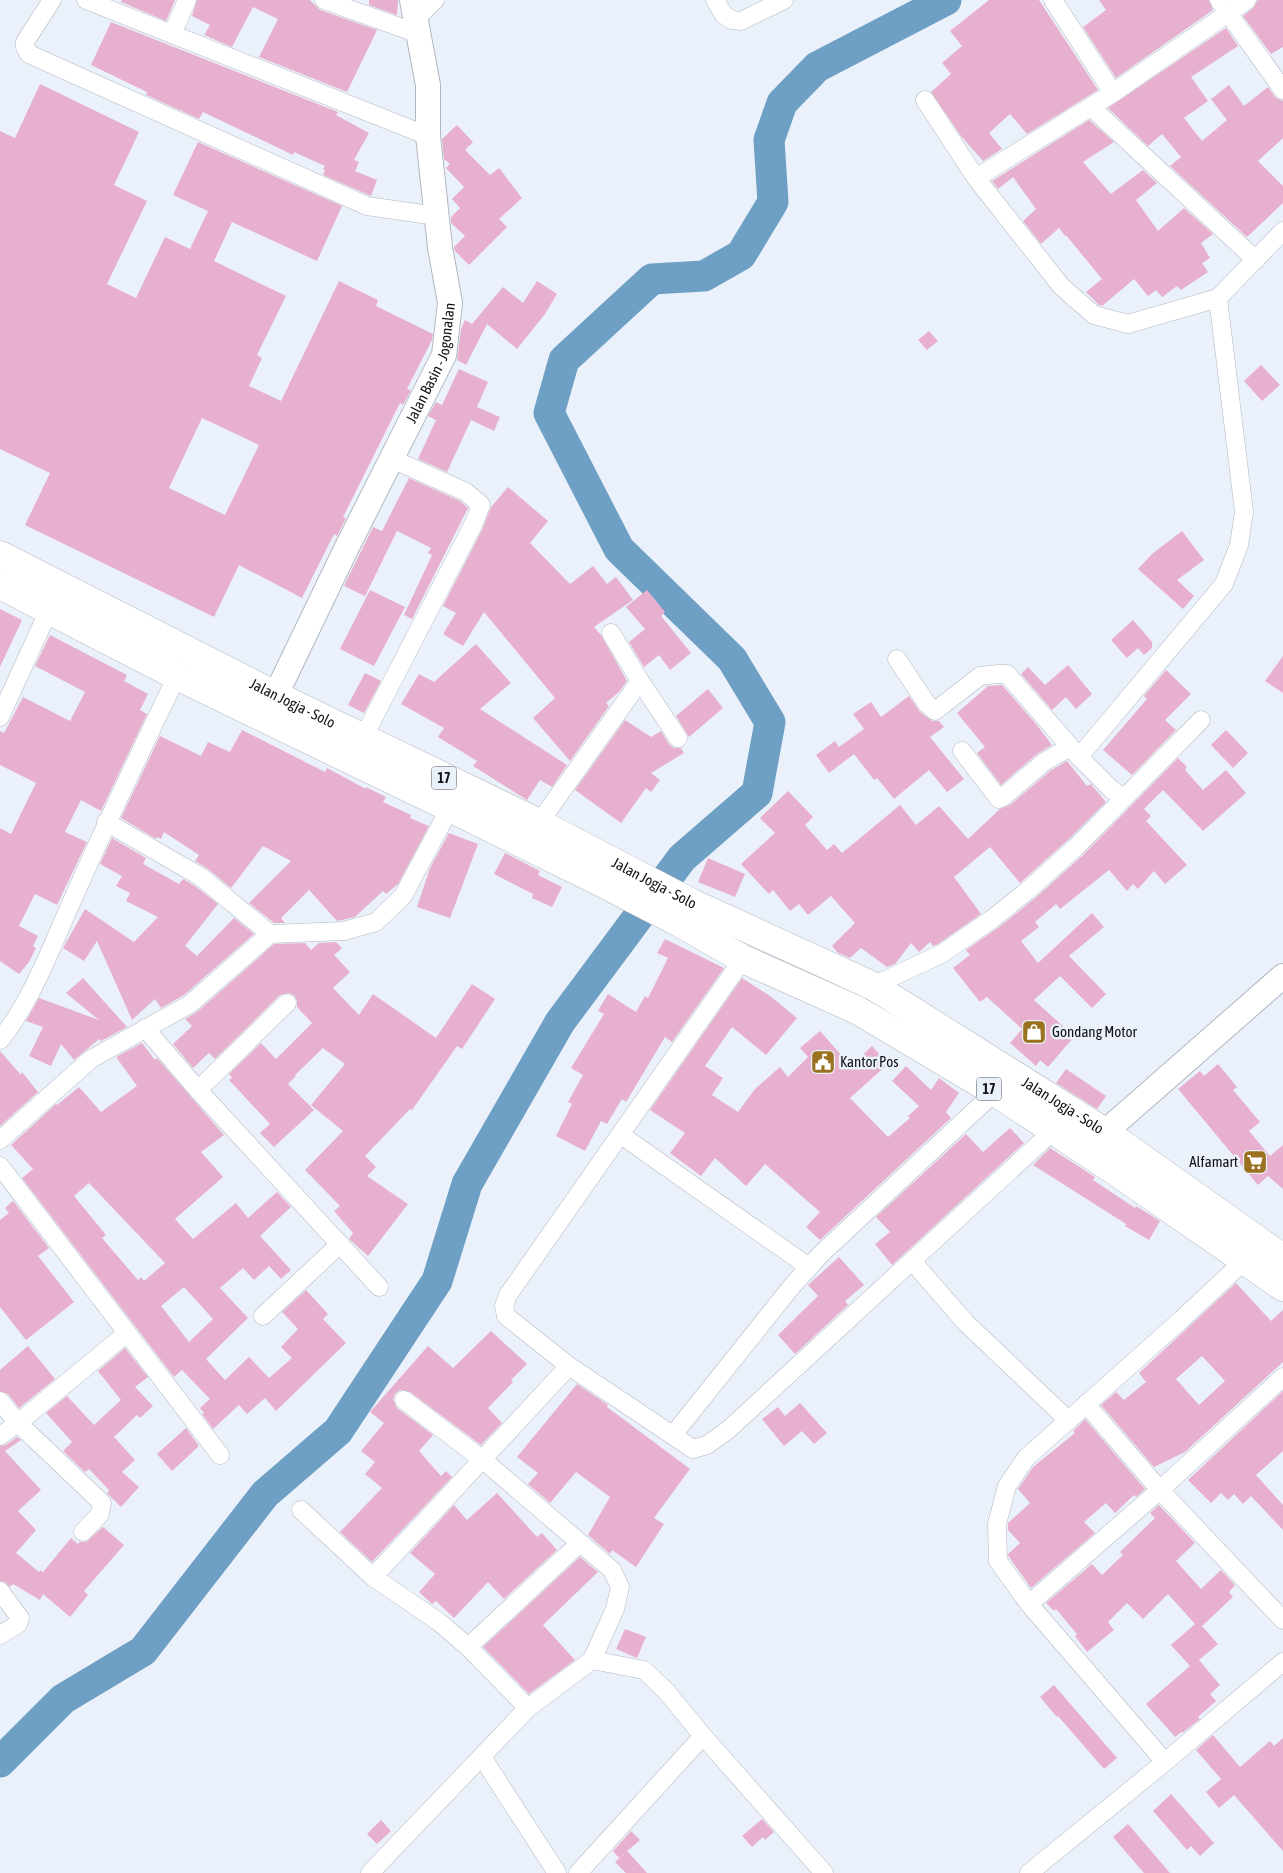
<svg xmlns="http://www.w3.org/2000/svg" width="1283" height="1873" font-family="'Asap Condensed',sans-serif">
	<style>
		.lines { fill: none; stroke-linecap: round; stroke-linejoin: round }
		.river { stroke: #6da0c4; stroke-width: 31 }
		.building { fill: #e7b0cf; fill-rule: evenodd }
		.street-casing { stroke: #b2b8c1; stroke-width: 19 }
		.secondary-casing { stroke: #b2b8c1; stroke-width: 26 }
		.highway-casing { stroke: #b2b8c1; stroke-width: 29 }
		.street { stroke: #fff; stroke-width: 18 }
		.secondary { stroke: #fff; stroke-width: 24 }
		.highway { stroke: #fff; stroke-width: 28 }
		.labels { text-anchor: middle; stroke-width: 5; stroke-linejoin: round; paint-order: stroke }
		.shield { fill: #ebf1fb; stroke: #52555a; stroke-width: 1 }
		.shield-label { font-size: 14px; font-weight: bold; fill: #101215 }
		.street-label { font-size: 15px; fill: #101215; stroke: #ebf1fb }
		.poi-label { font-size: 15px; fill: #101215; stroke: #ebf1fb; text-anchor: start }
	</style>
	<rect width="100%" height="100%" fill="#ebf1fb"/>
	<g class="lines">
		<polyline class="river" points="0,1762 63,1699 143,1651 265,1494 338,1431 437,1281 467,1184 560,1022 682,858 757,793 770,722 732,659 619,549 549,413 564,360 652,279 704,276 741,255 773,202 769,140 782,103 817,67 946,0"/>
	</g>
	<g class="building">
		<polygon points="122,0 175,0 166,21 121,2"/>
		<polygon points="197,0 310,0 320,10 377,30 347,92 259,57 278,19 253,7 232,47 204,35 210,25 192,16"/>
		<polygon points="369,0 398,0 397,15 369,5"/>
		<polygon points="989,0 1039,0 1098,90 1027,134 1010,114 989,133 1002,149 983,161 961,136 931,92 951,74 942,63 962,46 950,31"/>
		<polygon points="1099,0 1209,0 1213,10 1116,78 1083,27 1106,10"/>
		<polygon points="1258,0 1283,0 1283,47 1271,54 1243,16 1253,8"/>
		<polygon points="111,22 338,112 336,115 369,133 354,160 359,162 355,171 377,180 371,196 323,175 325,170 323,169 325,166 294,152 293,155 203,112 199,119 146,95 147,92 91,65"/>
		<polygon points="1226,28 1238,46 1191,77 1208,101 1184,118 1202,141 1227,120 1211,99 1229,85 1244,106 1268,87 1275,97 1283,101 1283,138 1258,161 1283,186 1283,203 1247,237 1170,166 1181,157 1162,134 1148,146 1108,108"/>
		<path d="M40 84 139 132 114 185 147 201 107 284 136 298 165 237 190 249 208 211 173 195 198 142 342 206 317 261 232 222 214 261 286 296 257 355 262 358 249 386 281 401 339 281 378 300 376 306 433 334 432 340 407 389 411 390 403 405 400 403 343 517 346 518 337 536 334 534 302 598 239 565 214 617 25 525 50 473 0 449V131L15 138ZM202 418 259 445 225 515 169 488Z"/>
		<polygon points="1089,120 1114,142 1083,162 1111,194 1143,170 1157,183 1136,200 1158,231 1184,208 1213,234 1201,243 1210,258 1202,263 1208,272 1181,290 1177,286 1162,297 1156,290 1148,296 1134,279 1102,306 1099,305 1086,292 1102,279 1066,235 1065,236 1059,228 1041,244 1023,221 1036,209 1013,177 998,189 992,181"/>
		<polygon points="457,125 473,142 465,150 490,175 499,168 522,198 499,219 507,227 469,265 455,251 454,247 465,236 451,223 451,217 460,208 452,199 464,187 446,168 450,164 444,159 442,139"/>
		<polygon points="537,281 557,294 545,314 517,349 487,324 466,365 457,360 461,329 465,320 472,324 503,287 523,303"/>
		<polygon points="929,331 938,341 927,350 918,340"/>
		<polygon points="1261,365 1280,385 1262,401 1244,381"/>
		<polygon points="459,369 488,382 477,407 500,417 494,431 471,420 447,472 418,459 436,420 428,416 436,402 442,405"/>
		<polygon points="409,478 460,501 468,508 412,619 404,615 432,555 428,553 431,548 397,531 365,596 344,586 373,527 382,531"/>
		<polygon points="508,487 548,521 530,543 570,584 593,566 607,584 616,577 633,600 594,627 601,635 627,681 619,692 606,703 609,706 570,761 533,718 555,698 484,612 463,646 443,634 456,613 443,606 483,528 491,507"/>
		<polygon points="1182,531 1204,560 1177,580 1194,596 1183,609 1138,569 1152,554"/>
		<polygon points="370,590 405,607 374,666 340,649"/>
		<polygon points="647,590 665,612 661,616 691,653 670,670 659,655 644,667 629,642 645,629 626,607"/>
		<polygon points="0,609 22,620 0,667"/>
		<polygon points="1133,620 1152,642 1152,648 1144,655 1138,648 1127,658 1111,640"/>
		<polygon points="50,635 127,675 124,681 148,694 140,710 147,714 101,811 81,800 65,832 87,842 57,905 35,894 19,926 38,936 33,946 36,948 29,962 19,974 0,961 0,828 11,834 36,783 0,765 0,731 4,733 23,697 70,721 85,692 35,666"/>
		<polygon points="476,644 511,683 480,709 567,765 552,787 540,780 527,800 473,766 477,761 438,737 444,728 401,704 419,674 434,682"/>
		<polygon points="1283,656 1283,693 1265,681"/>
		<polygon points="1068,665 1092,694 1076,709 1066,697 1052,710 1021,674 1028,667 1045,685"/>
		<polygon points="1166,670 1191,694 1165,720 1176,730 1132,775 1103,750 1147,699 1144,696"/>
		<polygon points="365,673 381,681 364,713 348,705"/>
		<polygon points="1002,685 1036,724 1052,745 1037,754 1001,785 977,753 985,747 957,713 988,686"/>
		<polygon points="708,689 723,708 689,737 676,716"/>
		<polygon points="909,696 920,712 932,721 939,721 944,727 930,737 964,779 947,792 929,770 894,799 877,778 874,780 854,754 829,773 816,755 835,741 839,747 864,729 853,714 871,702 881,717"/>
		<polygon points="625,720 651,737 661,731 669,744 674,748 681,748 684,753 651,773 660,780 651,792 646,788 621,823 575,790"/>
		<polygon points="242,730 325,772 327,768 366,789 366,787 386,797 383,802 411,815 410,818 429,826 398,884 386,894 383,891 355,917 342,920 337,921 309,890 281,918 285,923 274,923 249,903 291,861 263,846 231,888 208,869 195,861 199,855 164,832 161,839 157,837 156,839 121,818 160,736 201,756 208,742 230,752"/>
		<polygon points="1226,730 1248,753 1233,768 1211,745"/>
		<polygon points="1178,758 1187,767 1185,770 1203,790 1226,770 1246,793 1203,831 1163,790 1144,809 1151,816 1146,821 1187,865 1165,884 1154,871 1138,889 1133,884 1127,891 1109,870 1060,909 1056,904 1035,922 1039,927 1021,941 1038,963 1092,913 1104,927 1069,956 1106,994 1092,1008 1060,976 1034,1000 1066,1029 1064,1031 1073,1038 1048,1067 1040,1060 1036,1066 1010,1043 1022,1029 987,997 980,1002 953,968 970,955 966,950 999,927 1034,899 1083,855"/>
		<polygon points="1067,761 1087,786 1091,784 1106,802 1069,839 1020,883 990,847 954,877 981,914 938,944 933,946 930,942 919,952 911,943 895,964 887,967 861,948 850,958 838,953 832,946 855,923 831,896 808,915 799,904 790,911 773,890 769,894 741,864 775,833 760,818 788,791 813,817 805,825 827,850 834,844 842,853 900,805 916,825 939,806 968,839 1000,809 1010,805 1050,771"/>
		<polygon points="449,833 478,844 450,918 417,907 430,868"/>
		<polygon points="112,838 146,858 143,864 179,884 183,879 195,886 218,904 185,946 197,956 234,918 254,934 184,995 161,1008 155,999 132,1020 97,941 84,961 63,948 85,909 134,942 158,917 126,901 130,893 116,886 122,876 100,864"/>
		<polygon points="505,853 540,871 538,875 562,887 552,907 532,898 533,894 494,874"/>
		<polygon points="708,858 745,874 735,897 698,882"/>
		<polygon points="665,939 724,968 672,1042 665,1037 626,1102 622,1099 607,1124 601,1121 585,1151 556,1136 572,1104 568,1102 583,1075 571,1068 604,1014 598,1011 608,994 636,1012 645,996 648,998 668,958 657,953"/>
		<polygon points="336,942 342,948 334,955 350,972 333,988 359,1015 373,994 436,1038 472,984 495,999 462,1049 457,1046 412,1110 410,1109 365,1156 376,1167 367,1176 408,1204 368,1256 349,1239 353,1233 334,1211 340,1206 305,1170 343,1131 311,1105 345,1064 323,1048 295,1075 296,1076 288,1084 314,1110 274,1147 260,1133 270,1124 229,1080 232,1078 229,1074 261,1043 276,1059 312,1023 297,1007 297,1001 295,996 289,993 280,995 215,1059 209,1053 193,1068 173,1044 192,1026 185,1019 197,1012 274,944 305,943 311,950 319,943"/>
		<polygon points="83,978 127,1027 101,1041 99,1039 74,1060 61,1044 51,1066 29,1056 43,1027 26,1021 39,998 99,1020 66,993"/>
		<polygon points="742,978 770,996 797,1018 766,1055 732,1027 705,1066 723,1078 712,1095 738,1112 755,1089 780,1067 788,1077 808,1057 800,1048 820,1031 851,1066 872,1046 888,1064 850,1098 888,1137 910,1118 908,1116 919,1106 892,1081 906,1066 931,1090 939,1078 959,1093 946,1112 951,1118 820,1240 806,1227 820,1212 765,1164 746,1186 715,1158 701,1176 670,1153 685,1133 650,1110"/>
		<path d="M142 1043 155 1060 157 1058 224 1135 201 1152 223 1177 175 1219 193 1239 236 1203 248 1218 277 1192 291 1207 260 1236 291 1270 281 1279 269 1266 254 1280 243 1268 220 1288 248 1318 206 1359 225 1380 249 1357 269 1378 292 1358 281 1347 298 1329 282 1312 306 1290 328 1314 323 1319 346 1343 276 1411 265 1398 247 1414 239 1405 213 1429 202 1414 204 1413 200 1408 210 1399 182 1370 174 1377 22 1178 33 1169 11 1145 56 1104 57 1105 79 1087 101 1112 137 1086 116 1057ZM89 1183 165 1263 144 1281 141 1277 138 1280 102 1238 106 1235 74 1196ZM184 1287 213 1319 189 1342 161 1306Z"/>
		<polygon points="0,1051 21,1075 22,1072 38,1092 0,1126"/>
		<polygon points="1218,1064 1237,1087 1233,1090 1260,1122 1249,1131 1270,1156 1283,1145 1283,1189 1268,1176 1258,1185 1178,1089 1200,1071 1204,1076"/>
		<polygon points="1066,1069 1106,1096 1097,1109 1056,1083"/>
		<polygon points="1010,1128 1024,1143 892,1265 875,1244 890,1232 876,1217 966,1134 983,1152"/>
		<polygon points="1050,1148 1095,1177 1093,1180 1135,1208 1136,1206 1160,1221 1149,1240 1125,1226 1126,1224 1033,1165"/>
		<polygon points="13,1201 49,1248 38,1256 74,1302 26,1340 0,1307 0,1220 9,1213 5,1208"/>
		<polygon points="839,1257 864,1285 845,1301 848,1305 795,1354 778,1335 818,1296 808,1285"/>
		<path d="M1236 1283 1271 1321 1283 1310V1362L1185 1452 1154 1467 1101 1405 1116 1392 1124 1400 1146 1382 1139 1373ZM1202 1356 1225 1381 1199 1405 1176 1379Z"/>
		<polygon points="491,1331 527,1364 511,1380 513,1382 488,1408 502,1423 481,1445 410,1392 400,1390 395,1394 393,1399 397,1408 433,1435 419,1451 441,1476 446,1471 452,1477 372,1562 340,1532 382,1488 365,1474 375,1462 361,1451 384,1423 370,1412 428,1346 453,1368"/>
		<polygon points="28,1346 55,1379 19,1408 8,1394 0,1391 0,1370"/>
		<polygon points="125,1348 148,1377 135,1387 153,1406 140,1418 137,1415 114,1437 135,1460 122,1472 139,1487 121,1507 107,1493 109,1490 89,1469 85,1472 63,1451 72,1442 46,1413 67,1396 94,1425 121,1400 98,1371"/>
		<polygon points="577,1384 608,1405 607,1407 690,1469 654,1518 664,1524 636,1567 612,1550 610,1554 588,1535 610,1497 576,1472 550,1503 528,1484 538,1473 517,1457"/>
		<polygon points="1283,1391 1283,1451 1256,1475 1283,1505 1283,1530 1251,1496 1243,1504 1234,1494 1228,1500 1221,1493 1211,1503 1188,1480"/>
		<polygon points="800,1403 827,1433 814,1444 802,1431 784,1446 762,1419 778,1407 785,1416"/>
		<polygon points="1085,1419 1145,1489 1136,1497 1134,1495 1115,1513 1106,1503 1084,1522 1095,1533 1031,1588 1009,1557 1008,1554 1020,1543 1008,1530 1008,1523 1030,1503 1018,1489 1033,1467 1075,1433 1073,1431"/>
		<polygon points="186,1428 199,1446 172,1471 157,1454"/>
		<polygon points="17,1437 21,1440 5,1451 41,1490 18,1511 36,1530 16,1553 39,1572 40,1570 43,1572 71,1538 78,1544 80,1542 86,1542 103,1527 124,1545 84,1591 88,1595 70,1617 43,1594 40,1600 13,1584 10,1587 5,1582 0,1581 0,1446 6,1445"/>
		<polygon points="497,1493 537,1537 542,1533 557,1550 504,1599 488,1582 454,1618 436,1601 432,1604 419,1592 435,1574 410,1553 454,1505 467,1520"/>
		<polygon points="1159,1505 1195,1543 1176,1561 1201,1589 1221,1570 1235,1585 1229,1592 1233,1597 1202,1626 1218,1644 1199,1660 1220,1685 1210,1694 1216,1701 1198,1717 1200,1719 1182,1733 1181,1732 1175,1737 1146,1704 1190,1666 1171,1645 1195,1624 1168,1594 1143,1619 1127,1603 1108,1622 1114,1630 1087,1652 1075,1636 1077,1634 1056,1609 1054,1611 1046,1603 1092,1564 1102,1575 1123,1555 1120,1552 1155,1518 1150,1513"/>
		<polygon points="580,1557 598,1572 543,1625 575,1660 529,1694 483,1647"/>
		<polygon points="625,1629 646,1637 637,1658 616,1649"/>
		<polygon points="1054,1685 1117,1758 1104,1769 1058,1716 1057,1717 1040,1697"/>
		<polygon points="1213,1735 1240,1767 1270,1741 1274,1746 1283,1738 1283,1851 1234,1795 1219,1808 1206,1792 1221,1779 1196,1750"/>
		<polygon points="1171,1794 1214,1843 1200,1856 1191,1846 1187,1850 1153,1811"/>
		<polygon points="762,1819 774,1832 765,1840 763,1837 752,1847 742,1836"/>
		<polygon points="381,1820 391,1831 377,1844 367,1834"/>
		<polygon points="1128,1824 1170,1873 1144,1873 1113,1837"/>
		<polygon points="631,1831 640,1840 619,1858 613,1851"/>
		<polygon points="627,1851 647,1873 626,1873 615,1862"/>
	</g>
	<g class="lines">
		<defs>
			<g id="street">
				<polyline points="52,0 25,42 25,47 29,54 367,206 437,216"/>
				<polyline points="86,0 428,136"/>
				<polyline points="324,0 419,34"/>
				<polyline points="715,0 724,15 732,20 741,21 784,0"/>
				<polyline points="1053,0 1113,93"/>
				<polyline points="1219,0 1283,90"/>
				<polyline points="415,16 424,11 435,0"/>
				<polyline points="172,34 187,0"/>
				<polyline points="925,100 976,178 1061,286 1094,315 1128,324 1218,298 1244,512 1239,545 1224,584 1079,757 1111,789 1123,798"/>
				<polyline points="1091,107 1256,260"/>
				<polyline points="976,178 1113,93 1247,0"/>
				<polyline points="1218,298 1283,231"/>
				<polyline points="611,633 640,681 678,738"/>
				<polyline points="897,659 927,704 935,711 980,676 998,674 1007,674 1079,757"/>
				<polyline points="0,717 49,610"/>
				<polyline points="363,738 474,523 481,505 466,492 392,459"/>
				<polyline points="962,751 999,799 1003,797 1044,762 1070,747"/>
				<polyline points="106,822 201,877 270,934"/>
				<polyline points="539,823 640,681"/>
				<polyline points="873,986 943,953 992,919 1027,891 1076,847 1201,720"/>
				<polyline points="145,1028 198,1090 379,1287"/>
				<path d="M0 1040C34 998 53 942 76 892 108 820 142 748 177 676"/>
				<polyline points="198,1090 287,1003"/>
				<polyline points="621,1135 809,1267"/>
				<polyline points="0,1140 91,1059 190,1004 270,934 344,931 376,922 403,896 450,808"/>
				<polyline points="0,1166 220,1455"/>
				<polyline points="912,1261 966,1323 1068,1420"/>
				<polyline points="263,1316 340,1244"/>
				<polyline points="569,1366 693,1449 707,1445 728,1430 1053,1131"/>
				<polyline points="404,1400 483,1460 612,1570 620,1587 615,1609 592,1660"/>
				<polyline points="0,1401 18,1423 102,1503 100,1514 83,1532"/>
				<polyline points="1086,1404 1160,1490 1283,1620"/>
				<polyline points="673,1435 792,1286 821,1254 995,1092"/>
				<polyline points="0,1436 18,1423 127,1333"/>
				<polyline points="301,1510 373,1577"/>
				<polyline points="0,1591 20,1618 18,1624 0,1635"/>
				<polyline points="1029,1604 1160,1490 1283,1377"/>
				<polyline points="468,1647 580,1543"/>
				<polyline points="528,1708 468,1647 439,1622 373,1577 569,1366 506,1316 504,1306 508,1295 743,959"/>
				<polyline points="482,1757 557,1873"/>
				<polyline points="1165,1762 1029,1604 998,1561 997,1524 1007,1486 1026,1458 1182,1319 1245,1260"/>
				<polyline points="370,1873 528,1708 592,1660 644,1670 666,1691 703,1736 824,1873"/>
				<polyline points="578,1873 703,1736"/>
				<polyline points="1029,1873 1165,1762 1283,1662"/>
			</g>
			<g id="secondary">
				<path id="s1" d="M268 711 348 545 444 355 450 303 440 247 428 136V85L412 0"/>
				<polyline points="1105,1132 1283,976"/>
			</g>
			<g id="highway">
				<path id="s2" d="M0 555 275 695 539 823 692 903 873 986 1105 1132 1283 1258"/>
				<polyline points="0,585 177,676 450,808 600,882 678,922 743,959 857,1010 995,1092 1115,1171 1283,1287"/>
			</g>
		</defs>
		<use href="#street" class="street-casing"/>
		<use href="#secondary" class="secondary-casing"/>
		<use href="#highway" class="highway-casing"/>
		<use href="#street" class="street"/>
		<use href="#secondary" class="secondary"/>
		<use href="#highway" class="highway"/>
	</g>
	<defs>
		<symbol id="shop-square" viewBox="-11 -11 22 22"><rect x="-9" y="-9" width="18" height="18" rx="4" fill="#9a711e" stroke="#ebf1fb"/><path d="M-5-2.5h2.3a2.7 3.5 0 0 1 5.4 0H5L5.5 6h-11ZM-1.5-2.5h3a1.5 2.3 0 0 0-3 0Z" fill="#fff"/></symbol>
		<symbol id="civic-square" viewBox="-11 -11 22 22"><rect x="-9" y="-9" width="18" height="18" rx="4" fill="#9a711e" stroke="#ebf1fb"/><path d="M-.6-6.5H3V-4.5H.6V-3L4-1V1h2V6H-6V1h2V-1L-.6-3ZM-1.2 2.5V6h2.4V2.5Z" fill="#fff"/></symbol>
		<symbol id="supermarket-square" viewBox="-11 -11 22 22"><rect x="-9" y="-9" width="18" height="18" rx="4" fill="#9a711e" stroke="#ebf1fb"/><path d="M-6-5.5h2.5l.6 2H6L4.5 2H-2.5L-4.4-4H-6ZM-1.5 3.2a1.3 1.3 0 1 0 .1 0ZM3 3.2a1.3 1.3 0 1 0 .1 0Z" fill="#fff"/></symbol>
	</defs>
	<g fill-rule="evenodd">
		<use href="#shop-square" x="1020" y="1018" width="28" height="28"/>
		<use href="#civic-square" x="809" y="1048" width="28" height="28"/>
		<use href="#supermarket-square" x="1241" y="1148" width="28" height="28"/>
	</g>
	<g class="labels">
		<g class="shield">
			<rect x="431.5" y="766.5" width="25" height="23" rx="4"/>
			<rect x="976.5" y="1077.5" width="25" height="23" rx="4"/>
		</g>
		<g class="shield-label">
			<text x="444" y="783">17</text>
			<text x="989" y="1094">17</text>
		</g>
		<g class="street-label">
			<text dy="5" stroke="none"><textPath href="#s1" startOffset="386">Jalan Basin - Jogonalan</textPath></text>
			<text dy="5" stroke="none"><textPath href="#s2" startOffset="328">Jalan Jogja - Solo</textPath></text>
			<text dy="5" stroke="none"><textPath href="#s2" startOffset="732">Jalan Jogja - Solo</textPath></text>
			<text dy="5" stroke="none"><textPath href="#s2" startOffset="1198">Jalan Jogja - Solo</textPath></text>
		</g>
		<g class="poi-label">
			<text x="1052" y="1037">Gondang Motor</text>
			<text x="840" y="1067">Kantor Pos</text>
			<text x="1238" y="1167" text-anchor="end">Alfamart</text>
		</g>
	</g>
</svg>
